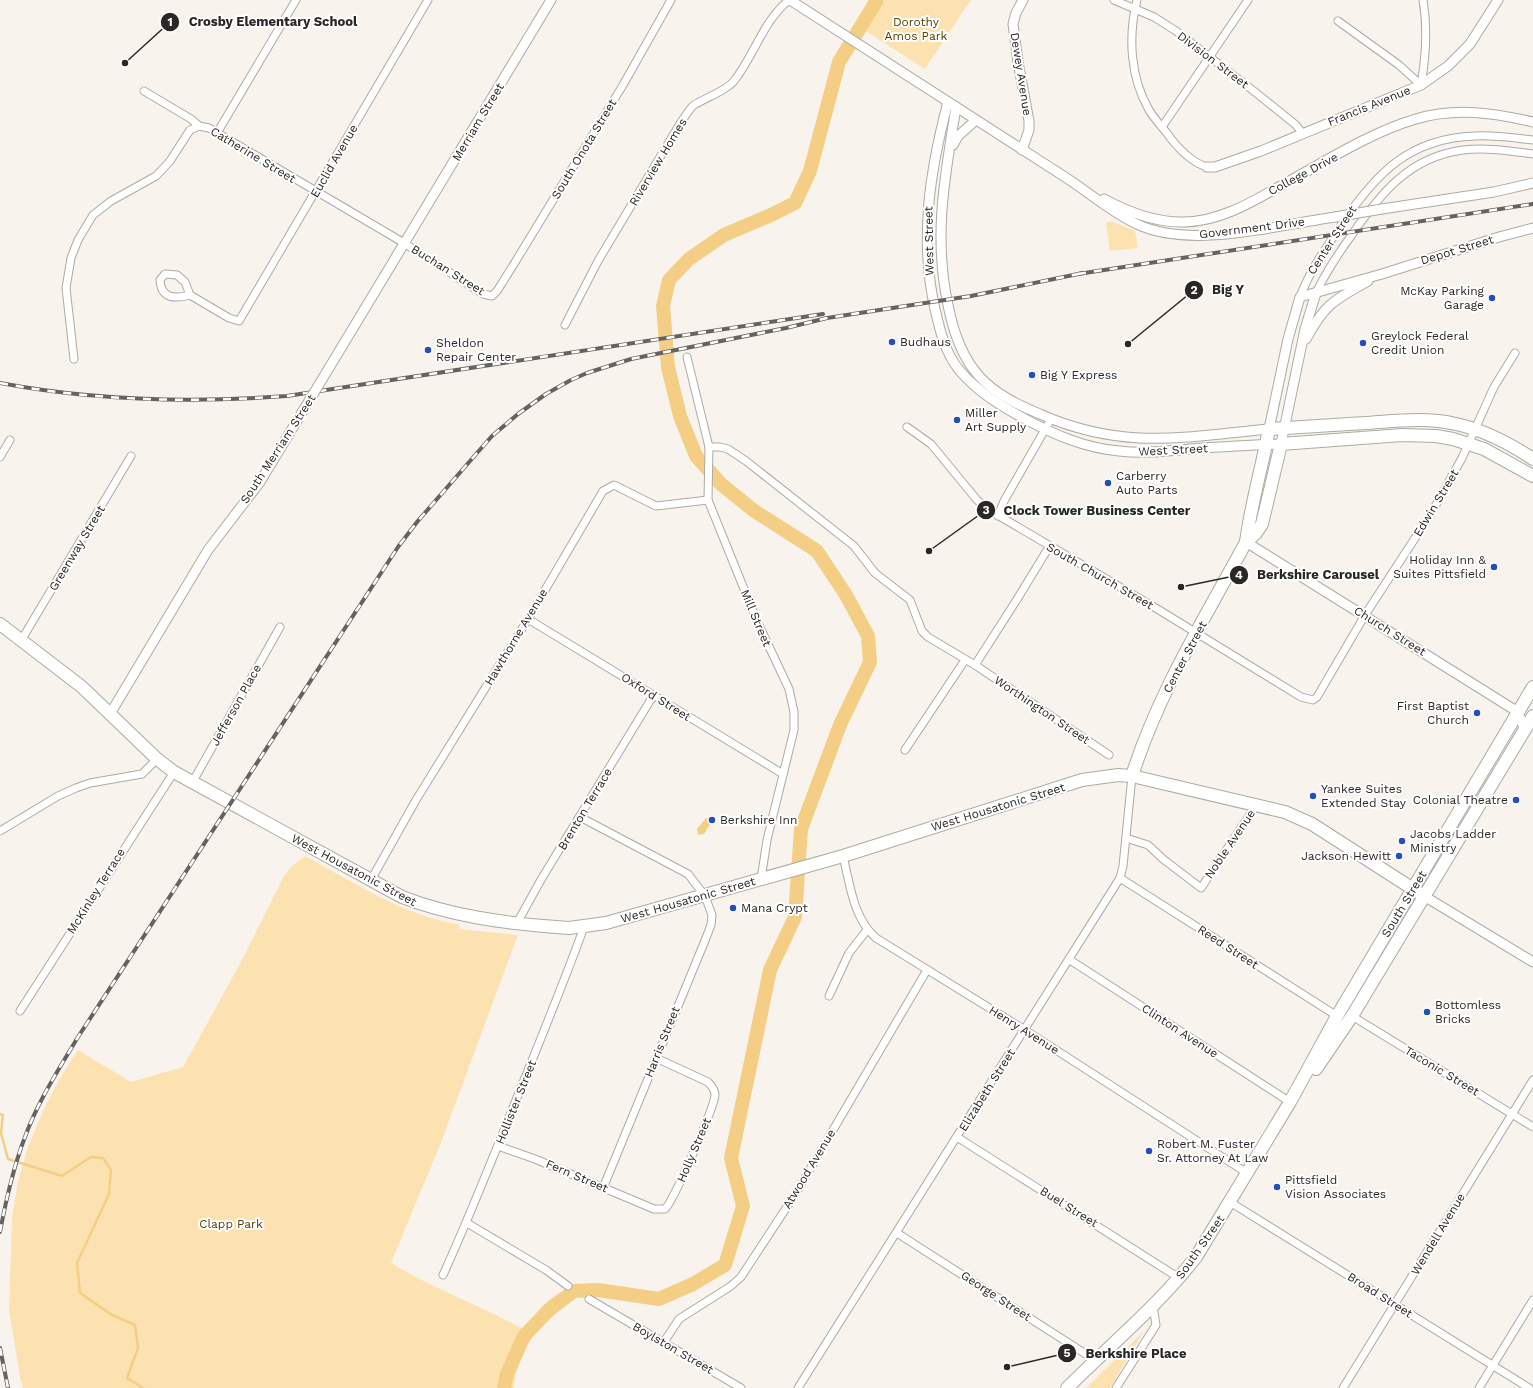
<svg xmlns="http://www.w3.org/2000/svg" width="1533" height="1388" font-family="'Work Sans',sans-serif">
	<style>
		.green { fill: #fce2b1 }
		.water { fill: #f4ce84 }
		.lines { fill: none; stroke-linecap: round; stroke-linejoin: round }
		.stream { stroke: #f4ce84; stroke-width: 2.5 }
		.river { stroke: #f4ce84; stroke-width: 14 }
		.street-casing { stroke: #adaaa3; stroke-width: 9 }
		.secondary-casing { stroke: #adaaa3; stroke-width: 11 }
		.highway-casing { stroke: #adaaa3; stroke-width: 14 }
		.street { stroke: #fff; stroke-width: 7 }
		.secondary { stroke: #fff; stroke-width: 9 }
		.highway { stroke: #fff; stroke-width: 12 }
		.rail-casing { stroke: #65635f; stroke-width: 4 }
		.rail { stroke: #fff; stroke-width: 2.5; stroke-dasharray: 8; stroke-linecap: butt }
		.secondary-bridge-casing { stroke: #adaaa3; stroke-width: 11; stroke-linecap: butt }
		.secondary-bridge { stroke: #fff; stroke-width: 9 }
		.poi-dot { fill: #214fbc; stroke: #fff; stroke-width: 1.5 }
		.labels { text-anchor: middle; stroke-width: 4; stroke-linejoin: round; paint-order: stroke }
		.park-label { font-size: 12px; fill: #563e00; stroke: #fff }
		.street-label { font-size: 12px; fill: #292825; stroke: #fff }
		.poi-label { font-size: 12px; fill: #292825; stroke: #fff; text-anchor: start }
		.leader { fill: none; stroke: #292825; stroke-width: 1.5 }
		.callout-dot { fill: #292825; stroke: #fff; stroke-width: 1.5 }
		.mark-label { font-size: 12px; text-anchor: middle; font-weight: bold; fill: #fff }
		.callout-label { font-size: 13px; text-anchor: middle; font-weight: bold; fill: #292825; stroke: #fff; stroke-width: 4; stroke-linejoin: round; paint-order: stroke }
	</style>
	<rect width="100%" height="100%" fill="#f8f4ed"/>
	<g class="green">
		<polygon points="885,0 971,0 925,69 864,30"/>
		<polygon points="1111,221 1135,231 1138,248 1110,251 1106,223"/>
		<path d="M305 856C355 883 403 915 460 925L459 929 518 935 440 1145 391 1263C433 1289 480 1305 523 1329 535 1315 544 1301 561 1292L573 1300C545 1306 515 1360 514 1388H23L20 1377 9 1310 12 1218 18 1181 28 1147 43 1111 60 1078 78 1050 131 1082 183 1067 241 962 284 876 292 866Z"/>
		<polygon points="1144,1331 1110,1388 1086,1388"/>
	</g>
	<polygon class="water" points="706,818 711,819 710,824 704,834 698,835 697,829"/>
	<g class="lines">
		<polyline class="stream" points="0,1114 3,1115 1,1133 8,1159 62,1176 91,1157 103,1158 111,1170 109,1194 77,1263 80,1293 112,1315 135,1325 138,1348 127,1378 143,1388"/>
		<polyline class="river" points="504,1388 507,1374 524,1336 549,1310 574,1291 598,1290 659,1299 693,1284 725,1265 743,1206 731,1158 770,970 795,917 801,829 840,725 870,662 868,636 846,595 817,551 753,510 721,484 696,456 680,416 668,367 663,306 669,280 689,259 724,235 771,215 795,203 810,171 839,62 877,0"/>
		<defs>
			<g id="street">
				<polyline points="1114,0 1154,17 1176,31 1255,92 1296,125 1302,133"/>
				<path d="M1137 0C1128 36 1130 77 1149 110 1154 118 1160 125 1166 132 1176 146 1190 162 1207 167"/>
				<polyline points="1338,21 1399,65 1421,85"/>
				<path d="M1421 85C1426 56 1428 29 1423 0"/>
				<polyline points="144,91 191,119 199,126 209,128 404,243 483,294 492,296 497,291 514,264 623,85 671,0"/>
				<polyline points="1162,127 1248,0"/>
				<polyline points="217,133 296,0"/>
				<path d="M1316 293C1326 272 1338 254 1351 236 1380 194 1409 157 1463 150 1486 147 1510 151 1533 154"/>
				<path d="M190 295C175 299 161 299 160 280L165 274 177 275 185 282 190 295 229 318 239 321 428 0"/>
				<path d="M1300 297C1310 270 1326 248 1342 224 1376 173 1410 138 1475 136 1495 135 1514 138 1533 140"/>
				<path d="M565 325 598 261 681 122C685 117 689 109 694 105 705 98 726 91 734 81 754 56 763 21 789 0"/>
				<polyline points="687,357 709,447 708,500 757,621 789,689 794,712 794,730 767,840 761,879"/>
				<polyline points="74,359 66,288 71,258 78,240 93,215 111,201 156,176 170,161 190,130 199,126"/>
				<polyline points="907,427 931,444 977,500 989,510 1159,610 1301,697 1313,700 1317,697 1365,615 1432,512 1462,458 1494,387 1515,353"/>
				<polyline points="709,447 720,447 728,449 746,461 854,546 875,573 910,600 922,631 928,637 975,665 1016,601 1049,547"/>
				<polyline points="0,457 10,440"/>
				<polyline points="998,516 1004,501 1051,419"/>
				<polyline points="528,619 783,774"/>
				<polyline points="22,639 131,456"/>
				<polyline points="975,665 1109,755"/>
				<polyline points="905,750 965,660"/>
				<polyline points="192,783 280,627"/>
				<polyline points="580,817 688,874 705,896 712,915 711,925 704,943 603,1188"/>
				<polyline points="0,831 58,796 76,788 90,783 142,774 157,759"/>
				<polyline points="1126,838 1148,845 1163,859 1201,888 1257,804"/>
				<path d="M843 856C850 884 853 918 876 938L1025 1030 1247 1173"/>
				<polyline points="1120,878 1337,1016"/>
				<polyline points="371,880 416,800 528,619 603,491 614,485 656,506 708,500"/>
				<polyline points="517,923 542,878 653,696"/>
				<polyline points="1070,960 1290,1102"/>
				<polyline points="829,996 849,953 867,930"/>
				<polyline points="20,1011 174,772"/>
				<polyline points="1352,1016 1533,1127"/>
				<polyline points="957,1137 1179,1278"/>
				<path d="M498 1146 535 1159 654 1209H665C674 1200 714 1108 715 1095 715 1090 712 1086 708 1082L656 1058"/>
				<polyline points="1230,1202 1529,1388"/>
				<polyline points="467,1223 546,1270 568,1286"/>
				<polyline points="897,1233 1095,1360"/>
				<path d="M443 1275C474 1207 501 1137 529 1068 548 1021 567 974 584 927"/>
				<polyline points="589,1299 741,1388"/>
				<polyline points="664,1342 679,1319 731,1286 741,1277 796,1193 927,970"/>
				<polyline points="798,1388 1120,878 1123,866 1132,776"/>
				<polyline points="1116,1388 1156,1325 1153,1306"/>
				<polyline points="1343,1388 1533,1080"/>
				<polyline points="1479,1388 1533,1300"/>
			</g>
			<g id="secondary">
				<path d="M790 0 1065 177C1090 193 1112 213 1139 225 1192 249 1279 225 1335 217"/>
				<path d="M948 102C930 170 919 239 935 309 940 331 945 353 960 371 978 392 1001 406 1025 419 1055 435 1085 448 1119 451 1143 454 1166 451 1190 449 1220 447 1251 445 1281 444L1305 329 1316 293"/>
				<path d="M956 107C945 177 933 235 948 305 953 331 961 356 979 376 995 394 1018 405 1040 414 1071 428 1105 436 1139 438 1182 440 1226 433 1269 429L1288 339 1300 297 1382 274 1499 237 1533 228"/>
				<polyline points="953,145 958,136 976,120"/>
				<polyline points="1022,150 1029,130 1029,121 1018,62 1013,24 1016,13 1023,0"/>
				<polyline points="1207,167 1215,167 1261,151 1421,85 1448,66 1470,44 1498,0"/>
				<path d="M1104 199C1128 212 1156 223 1185 222 1218 221 1247 205 1275 189 1318 166 1370 132 1416 119 1455 107 1494 113 1533 122"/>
				<polyline points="1382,209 1494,192 1533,183"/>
				<path d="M1306 339C1325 304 1334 300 1368 281"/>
				<polyline points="329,368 551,0"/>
				<polyline points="1246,542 1518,712 1525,730"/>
				<polyline points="110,714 208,550 260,482 295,424"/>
				<polyline points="1424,896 1533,962"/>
			</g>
			<g id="highway">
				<path d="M1246 542C1251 504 1262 467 1269 429 1301 427 1333 425 1365 423 1396 421 1426 417 1456 424 1484 430 1509 443 1533 459"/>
				<path d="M0 624 82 687 157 759 174 772 402 897C451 916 504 923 556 927L569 928 606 923 843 856 1082 780 1118 775 1132 776 1285 812 1312 824 1424 896"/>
				<path d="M1132 776C1158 693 1205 618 1246 542L1256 533 1262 524 1281 444 1402 435 1436 436 1453 439 1484 449 1533 476"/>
				<polyline points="1316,1069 1352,1016 1533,716"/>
				<path d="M1067 1388C1110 1345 1158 1306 1196 1257L1290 1102 1337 1016 1533 687"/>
			</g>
		</defs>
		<use href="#street" class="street-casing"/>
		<use href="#secondary" class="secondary-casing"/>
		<use href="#highway" class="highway-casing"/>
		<use href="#street" class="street"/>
		<use href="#secondary" class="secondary"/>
		<use href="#highway" class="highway"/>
		<defs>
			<g id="rail">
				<polyline points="1078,274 1533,204"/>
				<path d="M0 383C95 401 191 403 287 396L823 314"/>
				<path d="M0 1232C6 1200 13 1168 25 1137 38 1101 59 1069 78 1037L398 547 417 522 477 453 492 436 518 414 546 394 571 380 587 373 631 359 786 328 827 318 971 296 1083 273"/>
				<polyline points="0,1348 8,1388"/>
			</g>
		</defs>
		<use href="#rail" class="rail-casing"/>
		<use href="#rail" class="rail"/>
		<defs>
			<g id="secondary-bridge">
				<polyline points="1335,217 1382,209"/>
				<polyline points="295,424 329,368"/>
			</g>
		</defs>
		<use href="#secondary-bridge" class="secondary-bridge-casing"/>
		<use href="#secondary-bridge" class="secondary-bridge"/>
	</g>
	<g class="poi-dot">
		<circle cx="1492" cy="298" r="4"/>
		<circle cx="892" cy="342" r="4"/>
		<circle cx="1363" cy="343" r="4"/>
		<circle cx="428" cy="350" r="4"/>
		<circle cx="1032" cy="375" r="4"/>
		<circle cx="957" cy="420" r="4"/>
		<circle cx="1108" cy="483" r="4"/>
		<circle cx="1494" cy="567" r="4"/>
		<circle cx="1477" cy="713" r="4"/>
		<circle cx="1313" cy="796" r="4"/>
		<circle cx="1516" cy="800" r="4"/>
		<circle cx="712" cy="820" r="4"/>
		<circle cx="1402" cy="841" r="4"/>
		<circle cx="1399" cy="856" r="4"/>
		<circle cx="733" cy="908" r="4"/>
		<circle cx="1427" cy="1012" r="4"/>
		<circle cx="1149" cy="1151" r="4"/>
		<circle cx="1277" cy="1187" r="4"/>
	</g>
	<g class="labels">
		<g class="park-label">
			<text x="916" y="26">Dorothy<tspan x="916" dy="14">Amos Park</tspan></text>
			<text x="231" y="1228">Clapp Park</text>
		</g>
		<g class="street-label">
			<text transform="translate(1213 60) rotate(37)" y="4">Division Street</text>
			<text transform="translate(1021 74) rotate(81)" y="4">Dewey Avenue</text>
			<text transform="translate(1369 106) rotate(-22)" y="4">Francis Avenue</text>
			<text transform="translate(478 122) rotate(-59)" y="4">Merriam Street</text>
			<text transform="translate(584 149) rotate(-59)" y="4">South Onota Street</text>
			<text transform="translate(253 155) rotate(31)" y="4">Catherine Street</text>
			<text transform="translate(334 161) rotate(-60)" y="4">Euclid Avenue</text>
			<text transform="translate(658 162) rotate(-59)" y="4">Riverview Homes</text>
			<text transform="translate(1303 174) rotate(-28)" y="4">College Drive</text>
			<text transform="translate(1252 228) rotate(-7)" y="4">Government Drive</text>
			<text transform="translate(1332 240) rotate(-57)" y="4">Center Street</text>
			<text transform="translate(929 241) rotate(-91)" y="4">West Street</text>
			<text transform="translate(1457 250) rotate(-17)" y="4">Depot Street</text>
			<text transform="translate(448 270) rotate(32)" y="4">Buchan Street</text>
			<text transform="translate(278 449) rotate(-57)" y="4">South Merriam Street</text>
			<text transform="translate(1173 450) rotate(-3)" y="4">West Street</text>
			<text transform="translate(1436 503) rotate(-59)" y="4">Edwin Street</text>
			<text transform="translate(77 548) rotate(-59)" y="4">Greenway Street</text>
			<text transform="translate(1100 576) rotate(30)" y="4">South Church Street</text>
			<text transform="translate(756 618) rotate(67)" y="4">Mill Street</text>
			<text transform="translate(1390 631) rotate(32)" y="4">Church Street</text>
			<text transform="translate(516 637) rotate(-59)" y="4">Hawthorne Avenue</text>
			<text transform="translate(1185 657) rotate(-62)" y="4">Center Street</text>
			<text transform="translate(656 697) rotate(32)" y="4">Oxford Street</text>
			<text transform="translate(236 705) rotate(-61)" y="4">Jefferson Place</text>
			<text transform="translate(1042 710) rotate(34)" y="4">Worthington Street</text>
			<text transform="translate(998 807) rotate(-17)" y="4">West Housatonic Street</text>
			<text transform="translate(585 809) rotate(-59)" y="4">Brenton Terrace</text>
			<text transform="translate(1230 844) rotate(-56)" y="4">Noble Avenue</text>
			<text transform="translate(354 870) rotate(28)" y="4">West Housatonic Street</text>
			<text transform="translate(96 891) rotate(-58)" y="4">McKinley Terrace</text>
			<text transform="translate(688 900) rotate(-16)" y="4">West Housatonic Street</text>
			<text transform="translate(1404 904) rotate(-59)" y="4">South Street</text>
			<text transform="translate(1228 947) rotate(33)" y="4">Reed Street</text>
			<text transform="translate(1024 1030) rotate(32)" y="4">Henry Avenue</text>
			<text transform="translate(1180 1031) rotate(33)" y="4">Clinton Avenue</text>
			<text transform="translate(662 1042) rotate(-68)" y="4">Harris Street</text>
			<text transform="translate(1442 1071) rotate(31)" y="4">Taconic Street</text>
			<text transform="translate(987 1090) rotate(-58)" y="4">Elizabeth Street</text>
			<text transform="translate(516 1102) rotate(-68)" y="4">Hollister Street</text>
			<text transform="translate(694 1150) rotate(-67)" y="4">Holly Street</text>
			<text transform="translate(809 1169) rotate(-59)" y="4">Atwood Avenue</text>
			<text transform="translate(577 1176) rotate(23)" y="4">Fern Street</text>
			<text transform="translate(1069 1207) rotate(32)" y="4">Buel Street</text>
			<text transform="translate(1438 1234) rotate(-59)" y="4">Wendell Avenue</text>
			<text transform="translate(1200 1247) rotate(-55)" y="4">South Street</text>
			<text transform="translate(1380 1295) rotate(32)" y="4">Broad Street</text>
			<text transform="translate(996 1296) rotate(33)" y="4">George Street</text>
			<text transform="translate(673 1348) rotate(30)" y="4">Boylston Street</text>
		</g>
		<g class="poi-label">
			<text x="1484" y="295" text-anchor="end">McKay Parking<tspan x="1484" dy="14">Garage</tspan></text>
			<text x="1371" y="340">Greylock Federal<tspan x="1371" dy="14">Credit Union</tspan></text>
			<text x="900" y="346">Budhaus</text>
			<text x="436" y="347">Sheldon<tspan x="436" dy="14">Repair Center</tspan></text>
			<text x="1040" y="379">Big Y Express</text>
			<text x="965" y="417">Miller<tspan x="965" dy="14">Art Supply</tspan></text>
			<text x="1116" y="480">Carberry<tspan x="1116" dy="14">Auto Parts</tspan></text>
			<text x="1486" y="564" text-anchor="end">Holiday Inn &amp;<tspan x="1486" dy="14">Suites Pittsfield</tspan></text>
			<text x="1469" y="710" text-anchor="end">First Baptist<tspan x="1469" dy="14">Church</tspan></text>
			<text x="1321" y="793">Yankee Suites<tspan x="1321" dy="14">Extended Stay</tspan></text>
			<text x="1508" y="804" text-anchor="end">Colonial Theatre</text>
			<text x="720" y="824">Berkshire Inn</text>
			<text x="1410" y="838">Jacobs Ladder<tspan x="1410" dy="14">Ministry</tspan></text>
			<text x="1391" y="860" text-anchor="end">Jackson Hewitt</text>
			<text x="741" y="912">Mana Crypt</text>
			<text x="1435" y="1009">Bottomless<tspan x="1435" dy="14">Bricks</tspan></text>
			<text x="1157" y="1148">Robert M. Fuster<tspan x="1157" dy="14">Sr. Attorney At Law</tspan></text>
			<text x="1285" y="1184">Pittsfield<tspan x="1285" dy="14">Vision Associates</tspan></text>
		</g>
	</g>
	<path class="leader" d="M125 63L170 22M1128 344L1194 290M929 551L986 510M1181 587L1239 575M1007 1367L1067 1353"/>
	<g class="callout-dot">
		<circle cx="125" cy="63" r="4"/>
		<circle cx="1128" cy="344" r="4"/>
		<circle cx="929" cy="551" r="4"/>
		<circle cx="1181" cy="587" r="4"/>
		<circle cx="1007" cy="1367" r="4"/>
		<circle cx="170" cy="22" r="10"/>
		<circle cx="1194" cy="290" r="10"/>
		<circle cx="986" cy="510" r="10"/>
		<circle cx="1239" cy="575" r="10"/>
		<circle cx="1067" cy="1353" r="10"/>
	</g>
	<g class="mark-label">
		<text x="170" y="26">1</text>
		<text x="1194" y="294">2</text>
		<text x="986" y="514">3</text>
		<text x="1239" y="579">4</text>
		<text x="1067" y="1357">5</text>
	</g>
	<g class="callout-label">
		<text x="273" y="26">Crosby Elementary School</text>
		<text x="1228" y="294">Big Y</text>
		<text x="1097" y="515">Clock Tower Business Center</text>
		<text x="1318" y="579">Berkshire Carousel</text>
		<text x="1136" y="1358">Berkshire Place</text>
	</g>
</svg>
